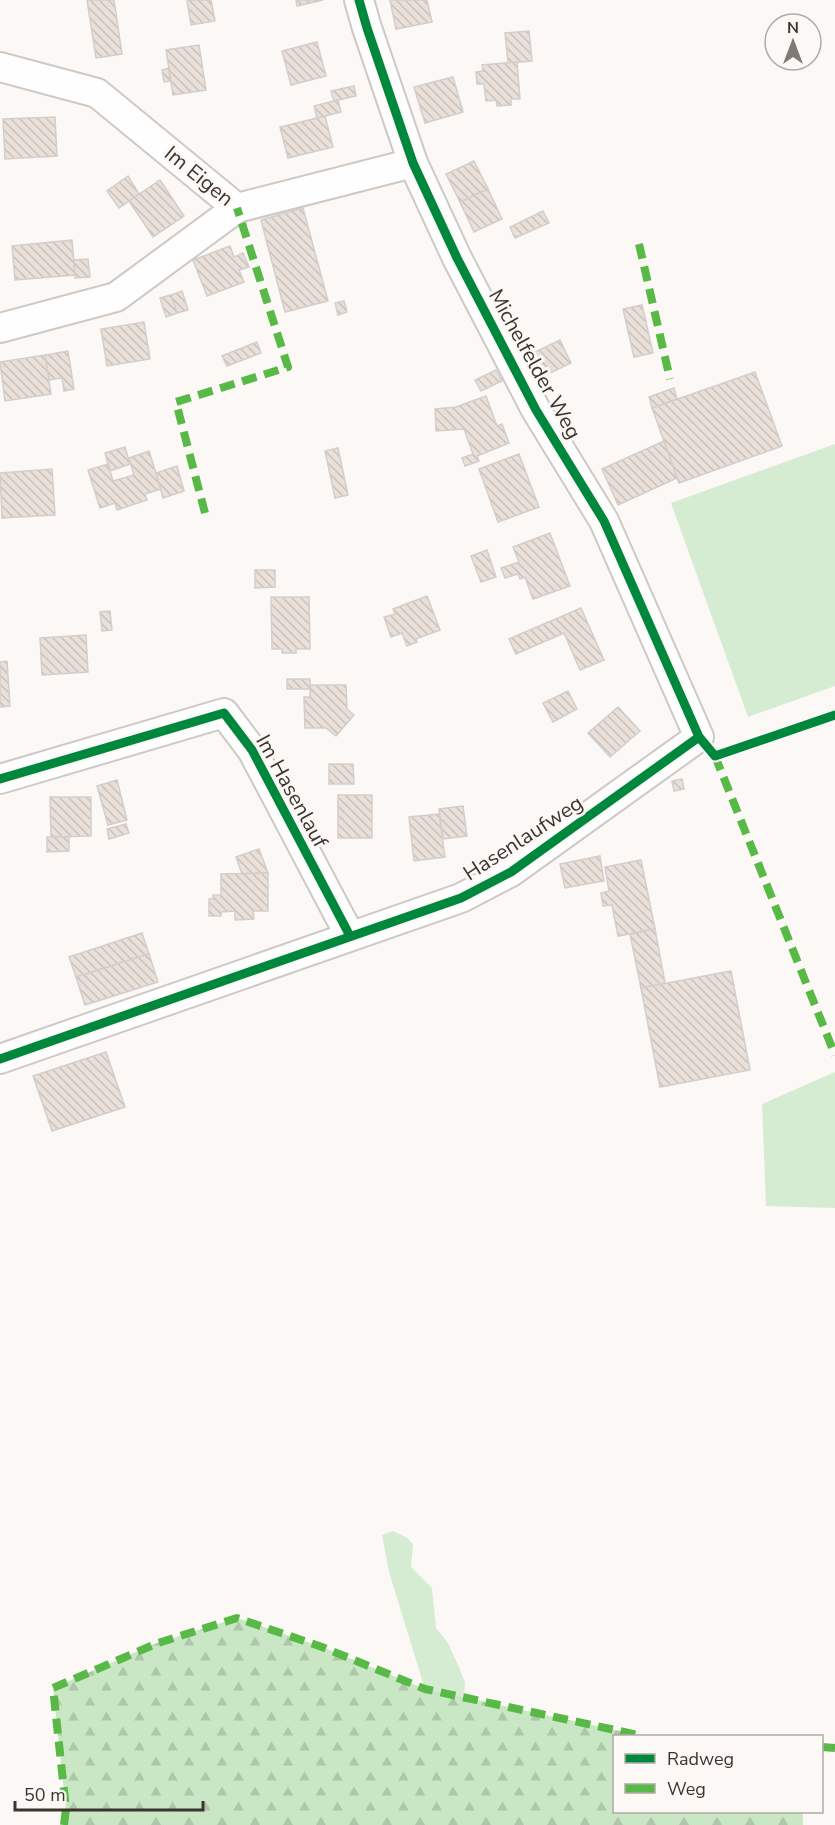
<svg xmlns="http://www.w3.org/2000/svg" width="835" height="1825" font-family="'Nunito Sans',sans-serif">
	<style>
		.green { fill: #d6ecd2 }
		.forest { fill: url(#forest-firs) }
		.building { fill: url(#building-back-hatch); stroke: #d4cecb; stroke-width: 1.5 }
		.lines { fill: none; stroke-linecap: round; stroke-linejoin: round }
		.minor-casing { stroke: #cec9c5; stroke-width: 32 }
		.minor { stroke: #fefefe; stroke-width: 28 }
		.quiet { stroke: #58b947; stroke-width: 8; stroke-dasharray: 15 8; stroke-linecap: butt }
		.cycleway-casing { stroke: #fcf8f5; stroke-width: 13 }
		.cycleway { stroke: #00873e; stroke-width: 9 }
		.labels { text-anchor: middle; stroke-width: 6; stroke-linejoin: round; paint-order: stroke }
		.street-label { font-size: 21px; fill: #3d342f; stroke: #fcf8f5 }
	</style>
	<defs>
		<pattern id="forest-firs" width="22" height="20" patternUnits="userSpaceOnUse" patternTransform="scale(1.5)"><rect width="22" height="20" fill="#c9e6c5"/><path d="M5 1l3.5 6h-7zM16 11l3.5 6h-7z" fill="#aec6aa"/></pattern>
		<pattern id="building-back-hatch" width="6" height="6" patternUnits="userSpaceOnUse" patternTransform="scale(1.5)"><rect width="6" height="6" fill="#e9e0da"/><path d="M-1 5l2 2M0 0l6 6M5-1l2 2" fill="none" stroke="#c9c1bb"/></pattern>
	</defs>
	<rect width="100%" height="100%" fill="#fbf8f6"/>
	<g class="green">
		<polygon points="835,444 835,686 748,717 671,503"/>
		<polygon points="835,1072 835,1208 766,1206 762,1104"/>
		<polygon points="393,1531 406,1537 413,1544 411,1567 432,1588 436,1628 448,1643 461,1672 465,1683 464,1698 425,1689 389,1572 382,1535"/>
	</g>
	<polygon class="forest" points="237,1618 322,1647 425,1689 643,1736 614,1736 614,1812 803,1812 803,1825 64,1825 66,1809 53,1688 157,1643"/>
	<g class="building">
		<polygon points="87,0 114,0 122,54 96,58"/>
		<polygon points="187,0 211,0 215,21 191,25"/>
		<polygon points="296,0 323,0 297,6"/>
		<polygon points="390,0 427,0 432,22 396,29"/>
		<polygon points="529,31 532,61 508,63 505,33"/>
		<polygon points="317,42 326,76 291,85 282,51"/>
		<polygon points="199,45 206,90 173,95 166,50"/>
		<polygon points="517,62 520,99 511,99 511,105 497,106 496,100 486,101 484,84 477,84 476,72 483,71 482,65"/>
		<polygon points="169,68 170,81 164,82 162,70"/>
		<polygon points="453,77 463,112 425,123 414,87"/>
		<polygon points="354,86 356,96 334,101 331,91"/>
		<polygon points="338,100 341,112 317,118 314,106"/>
		<polygon points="325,116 333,147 288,158 280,127"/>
		<polygon points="55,117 57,156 5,159 3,119"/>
		<polygon points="474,161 488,189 460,202 446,174"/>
		<polygon points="128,176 139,194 119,208 107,191"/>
		<polygon points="160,180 184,216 153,237 129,201"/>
		<polygon points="488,189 502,219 474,232 460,202"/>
		<polygon points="303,208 328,301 285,312 261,220"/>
		<polygon points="543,211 549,223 515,238 510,227"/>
		<polygon points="72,240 75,275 15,280 12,246"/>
		<polygon points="230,246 234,257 243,253 249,267 239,270 244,282 207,296 193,260"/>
		<polygon points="88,259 90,277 75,278 74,260"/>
		<polygon points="182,291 188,310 177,313 171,295"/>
		<polygon points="171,295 177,313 166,317 160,298"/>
		<polygon points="344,301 347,312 338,315 335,303"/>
		<polygon points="642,305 653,353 634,357 623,309"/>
		<polygon points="144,322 150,359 107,366 101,329"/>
		<polygon points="560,340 571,363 544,376 533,353"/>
		<polygon points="257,342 261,353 227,366 222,356"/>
		<polygon points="68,351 74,389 64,391 62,378 49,380 45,355"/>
		<polygon points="45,355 51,394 5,401 0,362"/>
		<polygon points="496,370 502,381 481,391 475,380"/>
		<polygon points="755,372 782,446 679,483 652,408"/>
		<polygon points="674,388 677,399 652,408 649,397"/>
		<polygon points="486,396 497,426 502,424 509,443 477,456 479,461 465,466 462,458 473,454 464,429 436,431 435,409 456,407"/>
		<polygon points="664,441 677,478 618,505 602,469"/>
		<polygon points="125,447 130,464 110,471 105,453"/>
		<polygon points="338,448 348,495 335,498 325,451"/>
		<polygon points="149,451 161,489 145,494 147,500 117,510 115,503 100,508 88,470 108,464 113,481 134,475 129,458"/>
		<polygon points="519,454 539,507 498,522 479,469"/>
		<polygon points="177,466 184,491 163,498 156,473"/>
		<polygon points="52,469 55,515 2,518 0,473"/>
		<polygon points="550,533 570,586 533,599 525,577 520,579 518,574 505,578 501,568 519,562 513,547"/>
		<polygon points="487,550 496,577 481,582 471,556"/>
		<polygon points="255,570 275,570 275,587 255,588"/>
		<polygon points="427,596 440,630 416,639 417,642 407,646 402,633 391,637 384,617 395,614 393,609"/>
		<polygon points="271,597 309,597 310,649 296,649 296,653 282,653 282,649 272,649"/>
		<polygon points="581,608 604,660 580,670 564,633 516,654 509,639"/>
		<polygon points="110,611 112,630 102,631 100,612"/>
		<polygon points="86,635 88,672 42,675 40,638"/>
		<polygon points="7,661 10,706 0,707 0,662"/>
		<rect x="287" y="679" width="23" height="10"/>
		<polygon points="310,685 346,685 347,709 354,715 336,736 326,728 305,728 304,697 310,697"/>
		<polygon points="568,691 577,709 553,722 543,703"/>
		<polygon points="618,707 640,731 610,757 588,733"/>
		<polygon points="329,764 353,764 354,784 329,784"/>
		<polygon points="682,779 684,789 674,791 672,781"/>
		<polygon points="117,780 127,820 108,825 97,786"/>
		<rect x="338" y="795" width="34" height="43"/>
		<polygon points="50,797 91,797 91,836 51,837"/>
		<polygon points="463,806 467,836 443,839 439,809"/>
		<polygon points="439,814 445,857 414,861 409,817"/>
		<polygon points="126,824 129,833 109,839 107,829"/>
		<polygon points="47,837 69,837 69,851 47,852"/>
		<polygon points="259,849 268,873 242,874 236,857"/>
		<polygon points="600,856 604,881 565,888 560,864"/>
		<polygon points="641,860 655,929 618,936 612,905 603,906 601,893 609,891 605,867"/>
		<polygon points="268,873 268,911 253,911 254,919 235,920 235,911 221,912 221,916 209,916 209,899 213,899 213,895 221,895 221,874"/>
		<polygon points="655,929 665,983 641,988 630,934"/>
		<polygon points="142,933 149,954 76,977 69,957"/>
		<polygon points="149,954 158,982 85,1005 76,977"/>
		<polygon points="731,971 750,1070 660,1087 641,988"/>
		<polygon points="106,1052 125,1107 52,1131 33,1076"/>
	</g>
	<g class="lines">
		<defs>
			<g id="minor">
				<polyline points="0,67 97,93 237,208 413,163"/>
				<polyline points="0,328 116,297 237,208"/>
				<polyline points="0,779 224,713 252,750 350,936"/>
				<polyline points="0,1059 461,898 511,872 699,737 604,521 536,410 457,258 413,163 367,28 359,0"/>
			</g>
		</defs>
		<use href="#minor" class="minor-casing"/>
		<use href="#minor" class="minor"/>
		<g class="quiet">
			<polyline points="639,244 670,379"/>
			<polyline points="205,513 176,402 288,367 237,208"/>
			<polyline points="715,756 835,1055"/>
			<polyline points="822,1747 835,1748"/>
			<polyline points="64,1825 66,1809 53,1688 158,1643 237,1618 322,1647 425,1689 643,1736"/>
		</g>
		<defs>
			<g id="cycleway">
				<polyline points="359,0 367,28 413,163 457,258 536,410 604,521 699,737 715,756 835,715"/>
				<polyline points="0,779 224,713 252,750 350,936"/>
				<polyline points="0,1059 461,898 511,872 699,737"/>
			</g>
		</defs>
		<use href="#cycleway" class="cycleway-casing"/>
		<use href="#cycleway" class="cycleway"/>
	</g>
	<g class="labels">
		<g class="street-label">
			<text transform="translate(199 176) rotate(39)" y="7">Im Eigen</text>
			<text transform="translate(535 364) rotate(61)" y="7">Michelfelder Weg</text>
			<text transform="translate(292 791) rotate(61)" y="7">Im Hasenlauf</text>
			<text transform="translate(523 838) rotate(-33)" y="7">Hasenlaufweg</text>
		</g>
	</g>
	<rect x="613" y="1735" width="210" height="78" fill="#fcf8f5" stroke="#b0aaa6" stroke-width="1.5"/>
	<rect x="625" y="1754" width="30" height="9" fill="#00873e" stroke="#b0aaa6" stroke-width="1.5"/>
	<text x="667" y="1765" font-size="18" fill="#3d342f">Radweg</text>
	<rect x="625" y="1784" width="30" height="9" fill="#58b947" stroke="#b0aaa6" stroke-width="1.5"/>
	<text x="667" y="1795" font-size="18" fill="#3d342f">Weg</text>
	<g transform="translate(793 42)"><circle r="28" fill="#fcf8f5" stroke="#b0aaa6" stroke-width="1.5"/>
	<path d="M0-4.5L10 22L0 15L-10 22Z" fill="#807975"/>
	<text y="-9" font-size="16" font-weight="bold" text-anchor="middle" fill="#3d342f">N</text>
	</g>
	<path d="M15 1801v9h188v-9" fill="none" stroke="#3d342f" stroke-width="3"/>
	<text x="24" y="1801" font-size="18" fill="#3d342f" stroke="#fcf8f5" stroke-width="4.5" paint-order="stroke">50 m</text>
</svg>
